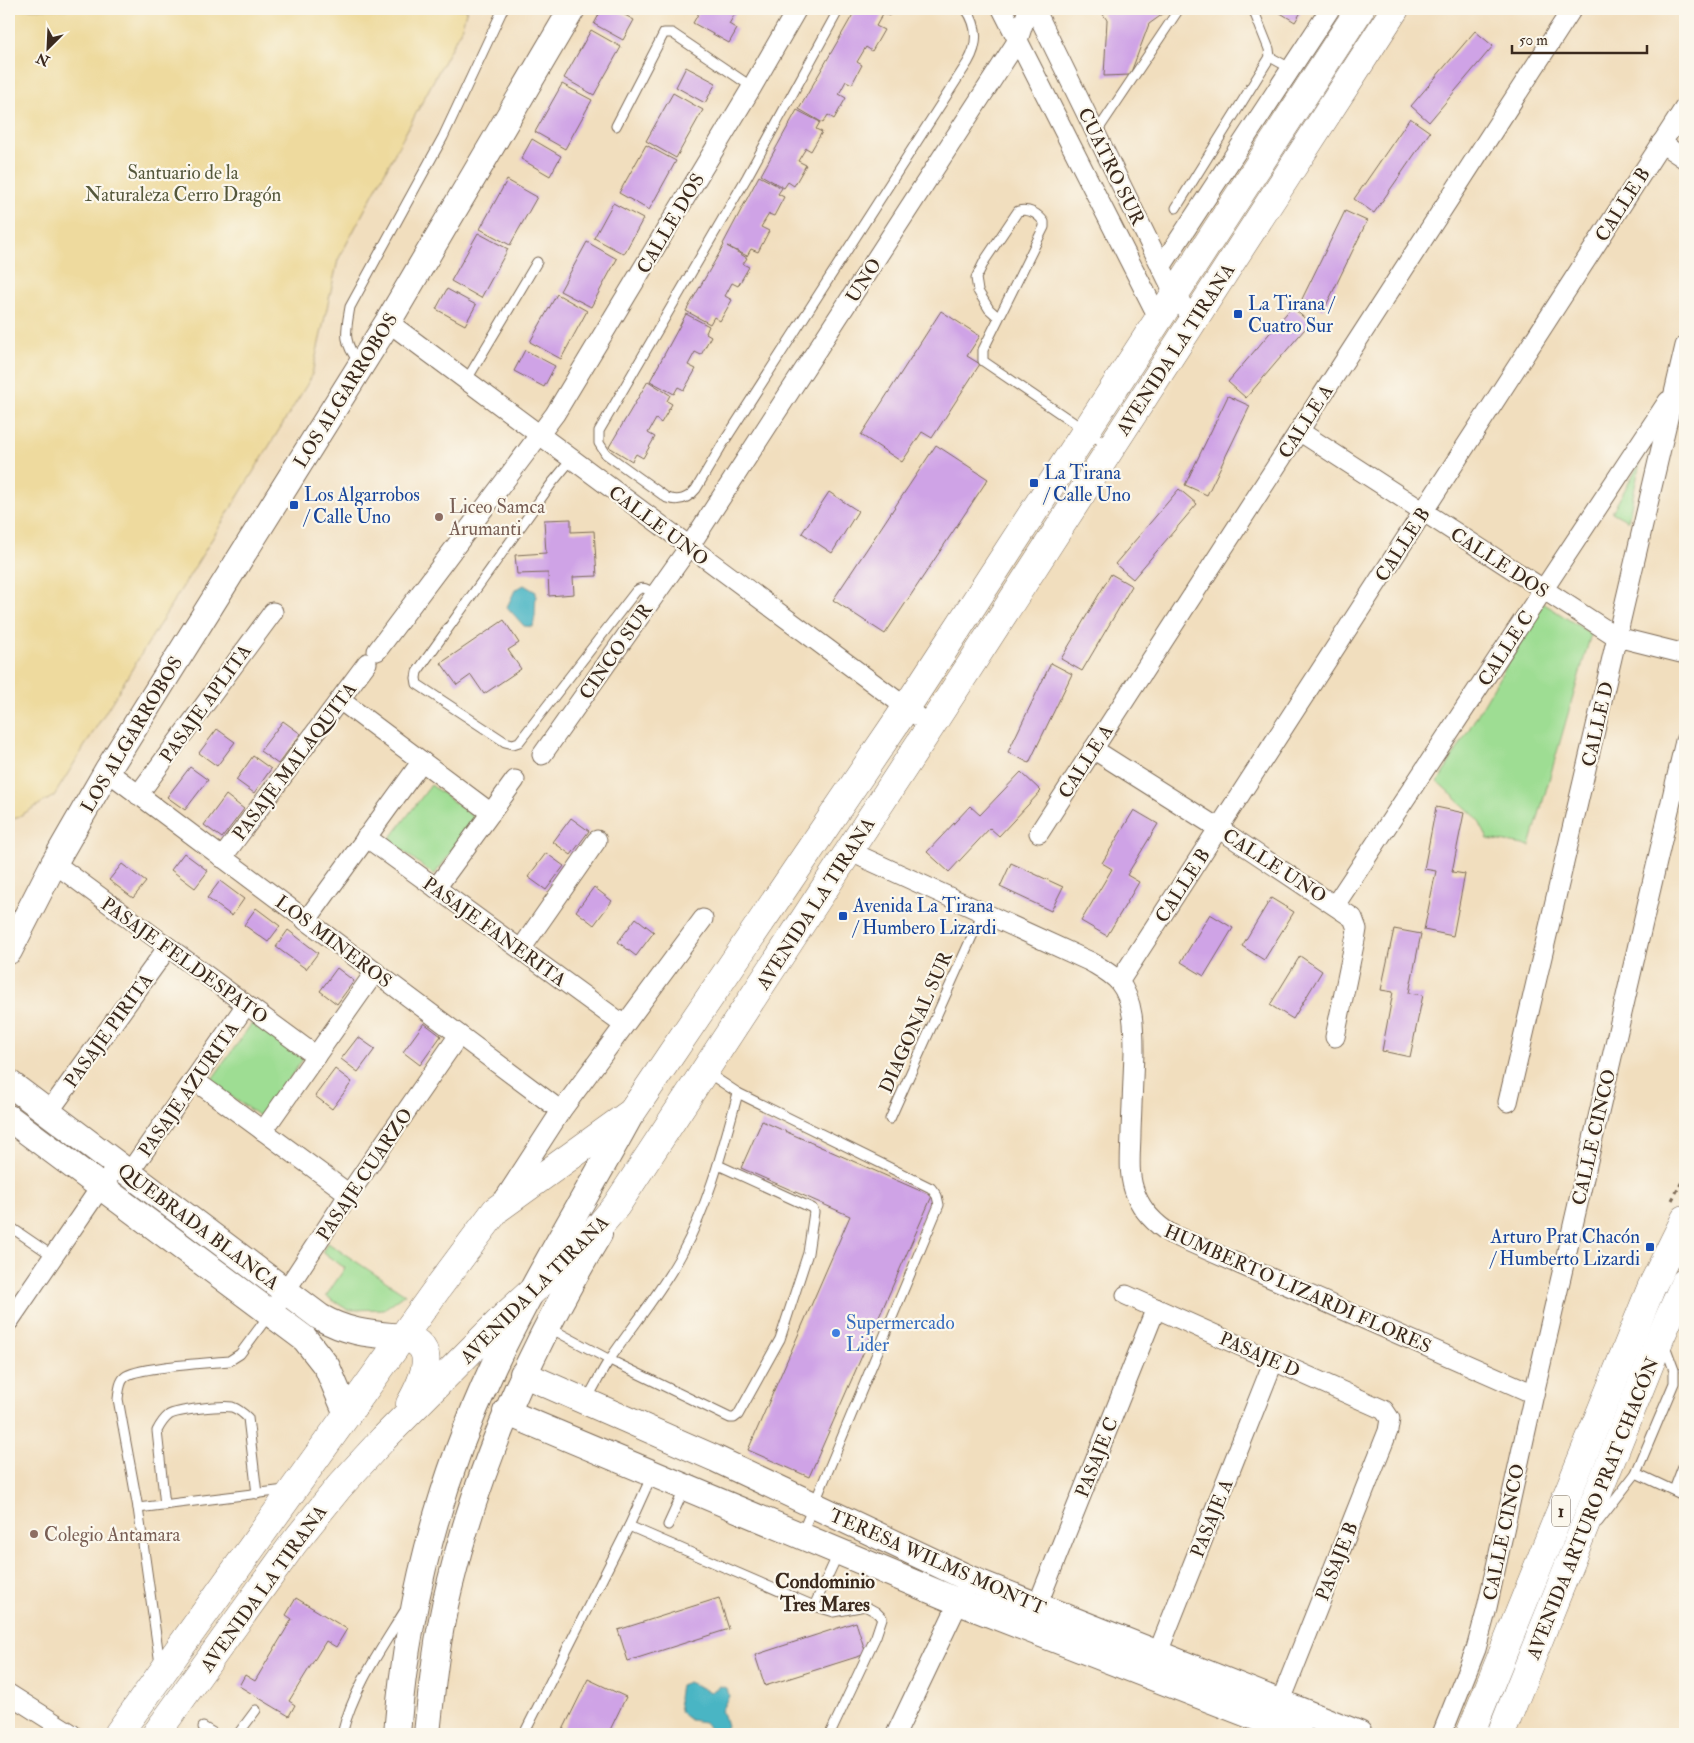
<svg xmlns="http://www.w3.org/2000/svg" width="1694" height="1743" font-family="'IM FELL Double Pica',serif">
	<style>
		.green { fill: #9edd93; stroke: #6c8458 }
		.sand { fill: #eeda9e; stroke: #94825e }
		.water { fill: #48b5c4; stroke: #427071 }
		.building { fill: #cfa3e6 }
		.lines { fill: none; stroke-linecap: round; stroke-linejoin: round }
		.lane-casing { stroke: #7b6956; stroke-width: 11 }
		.street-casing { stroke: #7b6956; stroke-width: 21 }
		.secondary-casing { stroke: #7b6956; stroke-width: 28 }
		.primary-casing { stroke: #7b6956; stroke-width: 29 }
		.highway-casing { stroke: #7b6956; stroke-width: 29 }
		.path { stroke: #7b6956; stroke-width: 3; stroke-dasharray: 4 4; stroke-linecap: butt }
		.lane { stroke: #fff; stroke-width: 9 }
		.street { stroke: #fff; stroke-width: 19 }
		.secondary { stroke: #fff; stroke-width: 26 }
		.primary { stroke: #fff; stroke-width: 28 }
		.highway { stroke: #fff; stroke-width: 28 }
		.transit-dot { fill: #1a4fb4; stroke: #fbf7ec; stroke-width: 2 }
		.education-dot { fill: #8d6e63; stroke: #fbf7ec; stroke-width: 2 }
		.shop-dot { fill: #3f7fe0; stroke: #fbf7ec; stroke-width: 2 }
		.labels { text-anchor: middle; stroke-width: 4.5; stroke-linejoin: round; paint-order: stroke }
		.shield { fill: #fbf7ec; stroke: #75685c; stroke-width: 1 }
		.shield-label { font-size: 18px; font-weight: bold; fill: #3b2a1e }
		.street-label { font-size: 19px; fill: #3b2a1e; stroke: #fbf7ec }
		.park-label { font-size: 19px; fill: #54573b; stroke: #fbf7ec }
		.transit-label { font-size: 19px; fill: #164399; stroke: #fbf7ec; text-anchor: start }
		.education-label { font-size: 19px; fill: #785e54; stroke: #fbf7ec; text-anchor: start }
		.shop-label { font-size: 19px; fill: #366cbe; stroke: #fbf7ec; text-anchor: start }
		.neighbourhood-label { font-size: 20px; font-weight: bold; fill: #3b2a1e; stroke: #fbf7ec }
	</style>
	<rect width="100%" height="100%" fill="#fbf7ec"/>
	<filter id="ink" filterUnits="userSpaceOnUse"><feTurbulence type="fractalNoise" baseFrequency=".02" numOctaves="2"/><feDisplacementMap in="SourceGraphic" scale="10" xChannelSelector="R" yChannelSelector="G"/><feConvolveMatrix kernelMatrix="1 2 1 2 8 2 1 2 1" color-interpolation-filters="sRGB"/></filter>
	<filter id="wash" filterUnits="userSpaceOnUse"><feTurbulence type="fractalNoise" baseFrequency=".0096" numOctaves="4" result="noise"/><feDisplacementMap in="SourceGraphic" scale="20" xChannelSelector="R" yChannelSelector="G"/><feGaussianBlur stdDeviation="1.12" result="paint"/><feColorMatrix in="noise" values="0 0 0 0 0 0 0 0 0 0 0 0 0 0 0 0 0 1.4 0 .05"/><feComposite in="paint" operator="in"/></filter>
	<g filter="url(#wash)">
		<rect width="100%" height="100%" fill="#f1debe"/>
		<g class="green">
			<polygon points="1640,463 1628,521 1612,512"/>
			<polygon points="1543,603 1591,634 1530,846 1488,839 1477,818 1438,782"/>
			<polygon points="431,785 477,819 434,875 389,840"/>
			<polygon points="252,1023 303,1059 262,1118 210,1082"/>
			<polygon points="328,1243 405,1294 384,1309 348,1310 326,1296 345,1268 322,1252"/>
		</g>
		<polygon class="sand" points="9,9 467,9 461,29 338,260 311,378 54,796 9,822"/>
		<g class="water">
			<polygon points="524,585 536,592 535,616 533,627 524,626 507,607 515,590"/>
			<polygon points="688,1682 711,1692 720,1686 727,1688 729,1696 721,1711 724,1715 727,1726 721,1734 713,1733 704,1722 690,1720 680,1712 678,1698 680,1685"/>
		</g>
		<g id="blocks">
			<g class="building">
				<polygon points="602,9 614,9 634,20 623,40 594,24"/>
				<polygon points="701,9 708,12 710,9 738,9 729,24 737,29 729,43 693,23"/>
				<polygon points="856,9 893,9 889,16 884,12 876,26 884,30 872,51 866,47 857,62 862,65 852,84 846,81 839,94 846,98 834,119 828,115 823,123 799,109"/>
				<polygon points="1099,9 1170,9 1149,24 1130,75 1104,76 1107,20"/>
				<polygon points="1274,9 1303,9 1295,22"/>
				<polygon points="591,30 621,47 594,95 564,78"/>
				<polygon points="1475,31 1493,46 1429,122 1411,106"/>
				<polygon points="686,67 716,83 705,103 676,87"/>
				<polygon points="562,84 592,100 565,149 535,132"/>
				<polygon points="673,93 703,110 676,158 646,141"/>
				<polygon points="797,110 820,122 816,129 822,132 811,151 806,148 798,161 806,165 794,186 788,182 784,188 761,175"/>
				<polygon points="1410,118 1430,132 1374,213 1354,199"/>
				<polygon points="532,139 561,156 550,176 521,159"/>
				<polygon points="646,145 676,161 649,210 619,193"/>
				<polygon points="759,176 782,188 778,194 784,197 774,216 769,214 761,227 769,231 758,252 751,249 747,256 727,246 747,258 743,264 749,267 738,286 732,283 725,296 732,300 720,321 714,317 710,324 686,311 724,245 723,244"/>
				<polygon points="507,180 537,197 510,245 480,229"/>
				<polygon points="613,203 643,219 624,254 594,238"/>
				<polygon points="1345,211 1367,221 1324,310 1302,299"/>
				<polygon points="478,233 508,249 481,298 451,281"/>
				<polygon points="587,242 617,259 591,307 560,291"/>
				<polygon points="447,289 476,305 465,325 436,309"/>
				<polygon points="557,294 587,311 561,359 530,342"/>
				<polygon points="1292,307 1310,323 1246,398 1228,382"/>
				<polygon points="941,311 980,336 967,356 980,364 932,438 922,432 902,462 861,435"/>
				<polygon points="686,314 709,326 706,333 711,336 701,355 695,352 688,365 696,369 684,390 678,387 674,394 650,381"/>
				<polygon points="525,350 555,366 544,387 514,371"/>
				<polygon points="648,381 670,395 667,401 672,404 661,423 656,419 648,433 655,437 643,458 636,454 632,461 609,447"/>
				<polygon points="1228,396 1250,406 1207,495 1185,485"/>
				<polygon points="936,445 988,479 885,634 833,600"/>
				<polygon points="1179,489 1197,504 1133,579 1115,564"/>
				<polygon points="829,492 858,511 832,553 802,533"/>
				<polygon points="571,519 571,532 594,531 597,576 573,577 574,594 549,596 548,573 517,574 515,555 546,553 544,520"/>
				<polygon points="1111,574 1132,586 1082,671 1061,659"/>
				<polygon points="504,620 519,643 508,650 521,669 484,694 471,675 457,685 441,663"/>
				<polygon points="1051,663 1072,674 1029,763 1008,752"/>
				<polygon points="283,721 301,734 278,764 260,751"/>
				<polygon points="217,729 235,742 217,766 199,753"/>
				<polygon points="253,756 271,769 254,793 236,780"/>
				<polygon points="190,767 208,780 185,810 167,797"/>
				<polygon points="1021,772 1041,791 999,836 990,828 949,872 927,852 970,806 980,815"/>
				<polygon points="226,795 244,809 222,838 204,825"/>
				<polygon points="1436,807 1464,813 1452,872 1465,874 1453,936 1424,930 1436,871 1424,869"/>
				<polygon points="1134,810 1158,824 1127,875 1139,882 1107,936 1081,921 1112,869 1102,863"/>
				<polygon points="571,818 589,831 571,855 553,842"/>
				<polygon points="184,853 208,871 195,888 171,870"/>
				<polygon points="546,853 564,866 546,890 528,877"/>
				<polygon points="1011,863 1063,887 1051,911 1000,887"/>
				<polygon points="122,864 146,882 133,898 109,880"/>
				<polygon points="220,881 244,899 232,916 207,898"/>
				<polygon points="594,887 612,901 594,925 576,911"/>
				<polygon points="1271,898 1294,912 1264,960 1242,946"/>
				<polygon points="256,908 280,926 268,942 244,925"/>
				<polygon points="1210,914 1233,928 1204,976 1181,962"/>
				<polygon points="636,918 654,932 636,956 618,942"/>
				<polygon points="1394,929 1421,934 1409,993 1423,995 1410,1057 1382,1051 1393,992 1381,990"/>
				<polygon points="288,930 318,953 306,969 276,947"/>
				<polygon points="1300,956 1322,971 1293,1019 1270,1005"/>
				<polygon points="337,968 354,981 337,1004 320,991"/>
				<polygon points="424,1023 441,1036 420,1065 403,1052"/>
				<polygon points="358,1037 375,1049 358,1072 341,1059"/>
				<polygon points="335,1069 352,1082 332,1109 315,1096"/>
				<polygon points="762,1121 932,1196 809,1477 748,1450 850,1216 741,1168"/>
				<polygon points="296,1598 347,1629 336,1647 326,1641 289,1701 295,1705 289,1716 239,1686 245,1675 255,1681 292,1619 286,1615"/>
				<polygon points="719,1598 729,1629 628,1661 618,1630"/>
				<polygon points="856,1622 866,1654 765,1686 755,1655"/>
				<polygon points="588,1679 626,1697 608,1734 561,1734"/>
			</g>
		</g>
	</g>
	<g filter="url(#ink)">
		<use href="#blocks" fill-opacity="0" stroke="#7b6956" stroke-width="1"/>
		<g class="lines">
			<defs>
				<g id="lane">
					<path d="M839 9 747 177 599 431V443L606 454 667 498C679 502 688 499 696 489L722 445 968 62C979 43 978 26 966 9"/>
					<polyline points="1270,57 1290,68"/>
					<polyline points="616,126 664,33 672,33 752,87"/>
					<polyline points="1096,133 1179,9"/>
					<polyline points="1176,208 1270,57 1269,49 1253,9"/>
					<path d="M999 318 989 309 978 291 976 278 985 260 1018 211C1029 208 1038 214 1044 222V227L983 350V361L1108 446"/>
					<path d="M359 362C342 342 346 331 350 307L443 137 503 9"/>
					<polyline points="466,381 537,262"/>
					<path d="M571 460 552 483 417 672 416 678 417 684 505 742 513 744 519 742 636 591C643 585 648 590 655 594"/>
					<polyline points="708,1073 738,1093 931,1188 937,1196 939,1205 802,1533"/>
					<polyline points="890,1119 983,912"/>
					<polyline points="9,1226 53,1256"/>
					<polyline points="550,1328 610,1360 730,1418 734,1418 738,1415 780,1339 808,1253 814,1212 812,1208 718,1165"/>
					<path d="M587 1399C595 1386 601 1372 610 1359 634 1324 661 1292 681 1255 709 1204 723 1148 738 1093"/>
					<polyline points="1636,1473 1685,1496"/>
					<polyline points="1674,1490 1685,1461"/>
					<path d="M165 1505 157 1431C160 1425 164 1419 169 1415 177 1410 222 1405 232 1407 238 1409 243 1413 248 1418L257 1494"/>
					<polyline points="138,1508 285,1490"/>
					<polyline points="1598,1522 1636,1473 1674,1383 1674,1370 1664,1343"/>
					<polyline points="668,1525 684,1490"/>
					<polyline points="629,1526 814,1606 834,1612 865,1606 876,1612 882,1618 876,1636 830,1734"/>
					<polyline points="814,1606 838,1554"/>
					<path d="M160 1664 138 1508 118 1399C119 1392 119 1382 125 1377 136 1367 210 1363 229 1361L240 1354 269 1315"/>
					<polyline points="203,1727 215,1734"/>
					<polyline points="238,1734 256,1710"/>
					<path d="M342 1734C353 1689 380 1651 404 1612"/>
					<polyline points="524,1734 629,1526 652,1475"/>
				</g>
				<g id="street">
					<polyline points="1002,9 1159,319"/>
					<polyline points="1035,9 1175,295 1194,320"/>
					<polyline points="1661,143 1685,159"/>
					<polyline points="1161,267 1330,9"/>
					<polyline points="388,322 931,726"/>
					<polyline points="1299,431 1617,637 1685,654"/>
					<polyline points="377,651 555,414 752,87 797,9"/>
					<polyline points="340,700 491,813"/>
					<polyline points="1093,749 1218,828 1353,918 1357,929 1356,935 1335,1037"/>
					<polyline points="542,755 689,547 1018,40 1028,9"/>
					<polyline points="107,771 561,1111"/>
					<polyline points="138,795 273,612"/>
					<polyline points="1039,833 1572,9"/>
					<polyline points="366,837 624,1025"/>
					<path d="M849 851 1091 962C1101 968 1111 973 1119 982 1134 1001 1134 1029 1134 1052 1133 1078 1132 1105 1131 1131 1131 1152 1127 1175 1136 1195 1143 1212 1155 1224 1171 1234L1534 1394"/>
					<polyline points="222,858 367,663"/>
					<polyline points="54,863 316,1056"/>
					<polyline points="436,888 515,780"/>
					<polyline points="1335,905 1668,401"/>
					<polyline points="306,921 422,761"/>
					<polyline points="521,949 597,840"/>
					<polyline points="1119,982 1685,107"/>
					<polyline points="194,1080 349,1194"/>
					<polyline points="1508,1102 1685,346"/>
					<polyline points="48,1113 168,947"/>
					<polyline points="263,1131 375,972"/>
					<polyline points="129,1173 246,1005"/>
					<polyline points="504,1199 561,1111 703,919"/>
					<polyline points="1126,1295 1384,1410 1390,1419 1388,1431 1280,1703"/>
					<polyline points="271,1313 349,1194 459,1035"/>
					<polyline points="9,1321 100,1188 118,1165"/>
					<polyline points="1037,1606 1156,1308"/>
					<polyline points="1153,1665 1274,1360"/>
					<polyline points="9,1694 72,1734"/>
					<polyline points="896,1734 964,1591"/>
					<polyline points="1442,1734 1476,1649 1486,1612 1534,1394 1685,741"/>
				</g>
				<g id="secondary">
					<polyline points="9,951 54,863 107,771 388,322 572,9"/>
					<path d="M9 1083 320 1317C348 1333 371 1334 402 1337"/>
					<polyline points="9,1118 305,1339 327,1367 347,1414"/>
					<polyline points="523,1374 714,1458 970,1579 1359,1734"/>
					<polyline points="506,1412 959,1602 1299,1734"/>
					<path d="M397 1734C407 1605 438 1485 493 1367 534 1280 586 1197 632 1112"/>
					<path d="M427 1734C432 1685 437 1636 449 1588 479 1462 532 1345 599 1234"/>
				</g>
				<g id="primary">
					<polyline points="1470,1734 1651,1288 1685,1219"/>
					<polyline points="1501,1734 1661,1336 1685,1282"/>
				</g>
				<g id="highway">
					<path d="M402 1337C441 1344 423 1381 410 1404"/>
					<polyline points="118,1734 437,1289 496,1210 632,1112 906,708 1360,9"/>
					<polyline points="156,1734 293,1544 339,1487 384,1438 505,1316 586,1242 616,1206 931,726 1395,9"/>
				</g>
			</defs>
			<use href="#lane" class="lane-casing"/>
			<use href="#street" class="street-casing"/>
			<use href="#secondary" class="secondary-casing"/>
			<use href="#primary" class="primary-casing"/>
			<use href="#highway" class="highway-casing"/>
			<polyline class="path" points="1672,1200 1685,1176"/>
			<use href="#lane" class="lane"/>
			<use href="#street" class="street"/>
			<use href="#secondary" class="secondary"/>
			<use href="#primary" class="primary"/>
			<use href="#highway" class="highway"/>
		</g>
	</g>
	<g class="transit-dot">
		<rect x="1233" y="309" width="10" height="10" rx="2.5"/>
		<rect x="1029" y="478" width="10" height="10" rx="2.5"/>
		<rect x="289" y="500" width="10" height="10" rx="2.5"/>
		<rect x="838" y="911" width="10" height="10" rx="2.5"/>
		<rect x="1645" y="1242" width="10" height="10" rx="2.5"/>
	</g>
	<g class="education-dot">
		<circle cx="439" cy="517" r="5"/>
		<circle cx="34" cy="1534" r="5"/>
	</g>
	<circle class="shop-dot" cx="836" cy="1333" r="5"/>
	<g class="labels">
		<rect class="shield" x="1552" y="1495.5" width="18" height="31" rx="4"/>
		<g class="shield-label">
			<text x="1561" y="1517">1</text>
		</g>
		<g class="street-label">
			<text transform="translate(1112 166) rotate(64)" y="7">CUATRO SUR</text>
			<text transform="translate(1622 204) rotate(-57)" y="7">CALLE B</text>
			<text transform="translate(670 223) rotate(-59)" y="7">CALLE DOS</text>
			<text transform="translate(863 280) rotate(-57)" y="7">UNO</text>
			<text transform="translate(1175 349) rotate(-57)" y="7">AVENIDA LA TIRANA</text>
			<text transform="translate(345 390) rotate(-58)" y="7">LOS ALGARROBOS</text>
			<text transform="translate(1305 421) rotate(-57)" y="7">CALLE A</text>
			<text transform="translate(659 525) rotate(37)" y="7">CALLE UNO</text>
			<text transform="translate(1402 544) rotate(-57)" y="7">CALLE B</text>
			<text transform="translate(1500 562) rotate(33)" y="7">CALLE DOS</text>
			<text transform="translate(1505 648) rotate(-57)" y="7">CALLE C</text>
			<text transform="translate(615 651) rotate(-55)" y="7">CINCO SUR</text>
			<text transform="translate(205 703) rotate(-54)" y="7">PASAJE APLITA</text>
			<text transform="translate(1597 724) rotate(-77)" y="7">CALLE D</text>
			<text transform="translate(131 734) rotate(-59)" y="7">LOS ALGARROBOS</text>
			<text transform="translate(294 761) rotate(-53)" y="7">PASAJE MALAQUITA</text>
			<text transform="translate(1085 761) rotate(-57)" y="7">CALLE A</text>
			<text transform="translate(1275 865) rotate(33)" y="7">CALLE UNO</text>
			<text transform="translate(1182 885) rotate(-57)" y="7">CALLE B</text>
			<text transform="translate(815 903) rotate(-57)" y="7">AVENIDA LA TIRANA</text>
			<text transform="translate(495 931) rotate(36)" y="7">PASAJE FANERITA</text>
			<text transform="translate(334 941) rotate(37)" y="7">LOS MINEROS</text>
			<text transform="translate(185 960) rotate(36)" y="7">PASAJE FELDESPATO</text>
			<text transform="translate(915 1022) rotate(-66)" y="7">DIAGONAL SUR</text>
			<text transform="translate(108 1030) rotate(-54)" y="7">PASAJE PIRITA</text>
			<text transform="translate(188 1089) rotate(-55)" y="7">PASAJE AZURITA</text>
			<text transform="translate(1593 1137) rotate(-77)" y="7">CALLE CINCO</text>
			<text transform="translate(364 1174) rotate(-56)" y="7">PASAJE CUARZO</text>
			<text transform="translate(199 1226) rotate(37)" y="7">QUEBRADA BLANCA</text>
			<text transform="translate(1298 1288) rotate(24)" y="7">HUMBERTO LIZARDI FLORES</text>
			<text transform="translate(534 1289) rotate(-45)" y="7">AVENIDA LA TIRANA</text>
			<text transform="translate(1260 1354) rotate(24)" y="7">PASAJE D</text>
			<text transform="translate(1096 1457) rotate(-68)" y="7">PASAJE C</text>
			<text transform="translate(1592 1508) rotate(-68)" y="7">AVENIDA ARTURO PRAT CHACÓN</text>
			<text transform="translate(1211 1518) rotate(-68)" y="7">PASAJE A</text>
			<text transform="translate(1503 1532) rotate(-78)" y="7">CALLE CINCO</text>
			<text transform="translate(938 1561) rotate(24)" y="7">TERESA WILMS MONTT</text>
			<text transform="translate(1336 1561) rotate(-68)" y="7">PASAJE B</text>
			<text transform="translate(263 1588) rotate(-54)" y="7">AVENIDA LA TIRANA</text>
		</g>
		<g class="park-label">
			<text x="183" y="179">Santuario de la<tspan x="183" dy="22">Naturaleza Cerro Dragón</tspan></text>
		</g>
		<g class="transit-label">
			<text x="1248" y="310">La Tirana /<tspan x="1248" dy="22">Cuatro Sur</tspan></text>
			<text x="1044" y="479">La Tirana<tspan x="1044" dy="22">/ Calle Uno</tspan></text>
			<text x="304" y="501">Los Algarrobos<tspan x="304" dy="22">/ Calle Uno</tspan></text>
			<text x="853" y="912">Avenida La Tirana<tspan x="853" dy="22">/ Humbero Lizardi</tspan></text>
			<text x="1640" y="1243" text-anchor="end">Arturo Prat Chacón<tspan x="1640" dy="22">/ Humberto Lizardi</tspan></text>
		</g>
		<g class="education-label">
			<text x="449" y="513">Liceo Samca<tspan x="449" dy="22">Arumanti</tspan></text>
			<text x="44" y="1541">Colegio Antamara</text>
		</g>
		<g class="shop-label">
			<text x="846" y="1329">Supermercado<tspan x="846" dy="22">Lider</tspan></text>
		</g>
		<g class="neighbourhood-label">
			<text x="825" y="1588">Condominio<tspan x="825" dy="23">Tres Mares</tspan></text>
		</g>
	</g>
	<rect width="1694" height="1743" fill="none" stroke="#fbf7ec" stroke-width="30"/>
	<g transform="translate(48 48) rotate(204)" stroke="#fbf7ec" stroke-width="4" paint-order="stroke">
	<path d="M0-4L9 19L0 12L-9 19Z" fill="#3b2a1e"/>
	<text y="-8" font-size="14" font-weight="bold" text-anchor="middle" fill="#3b2a1e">N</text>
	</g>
	<path d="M1512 45v8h135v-8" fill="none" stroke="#3b2a1e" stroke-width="2.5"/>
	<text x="1519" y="45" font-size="15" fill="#3b2a1e" stroke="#fbf7ec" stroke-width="4" paint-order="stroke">50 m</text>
</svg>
